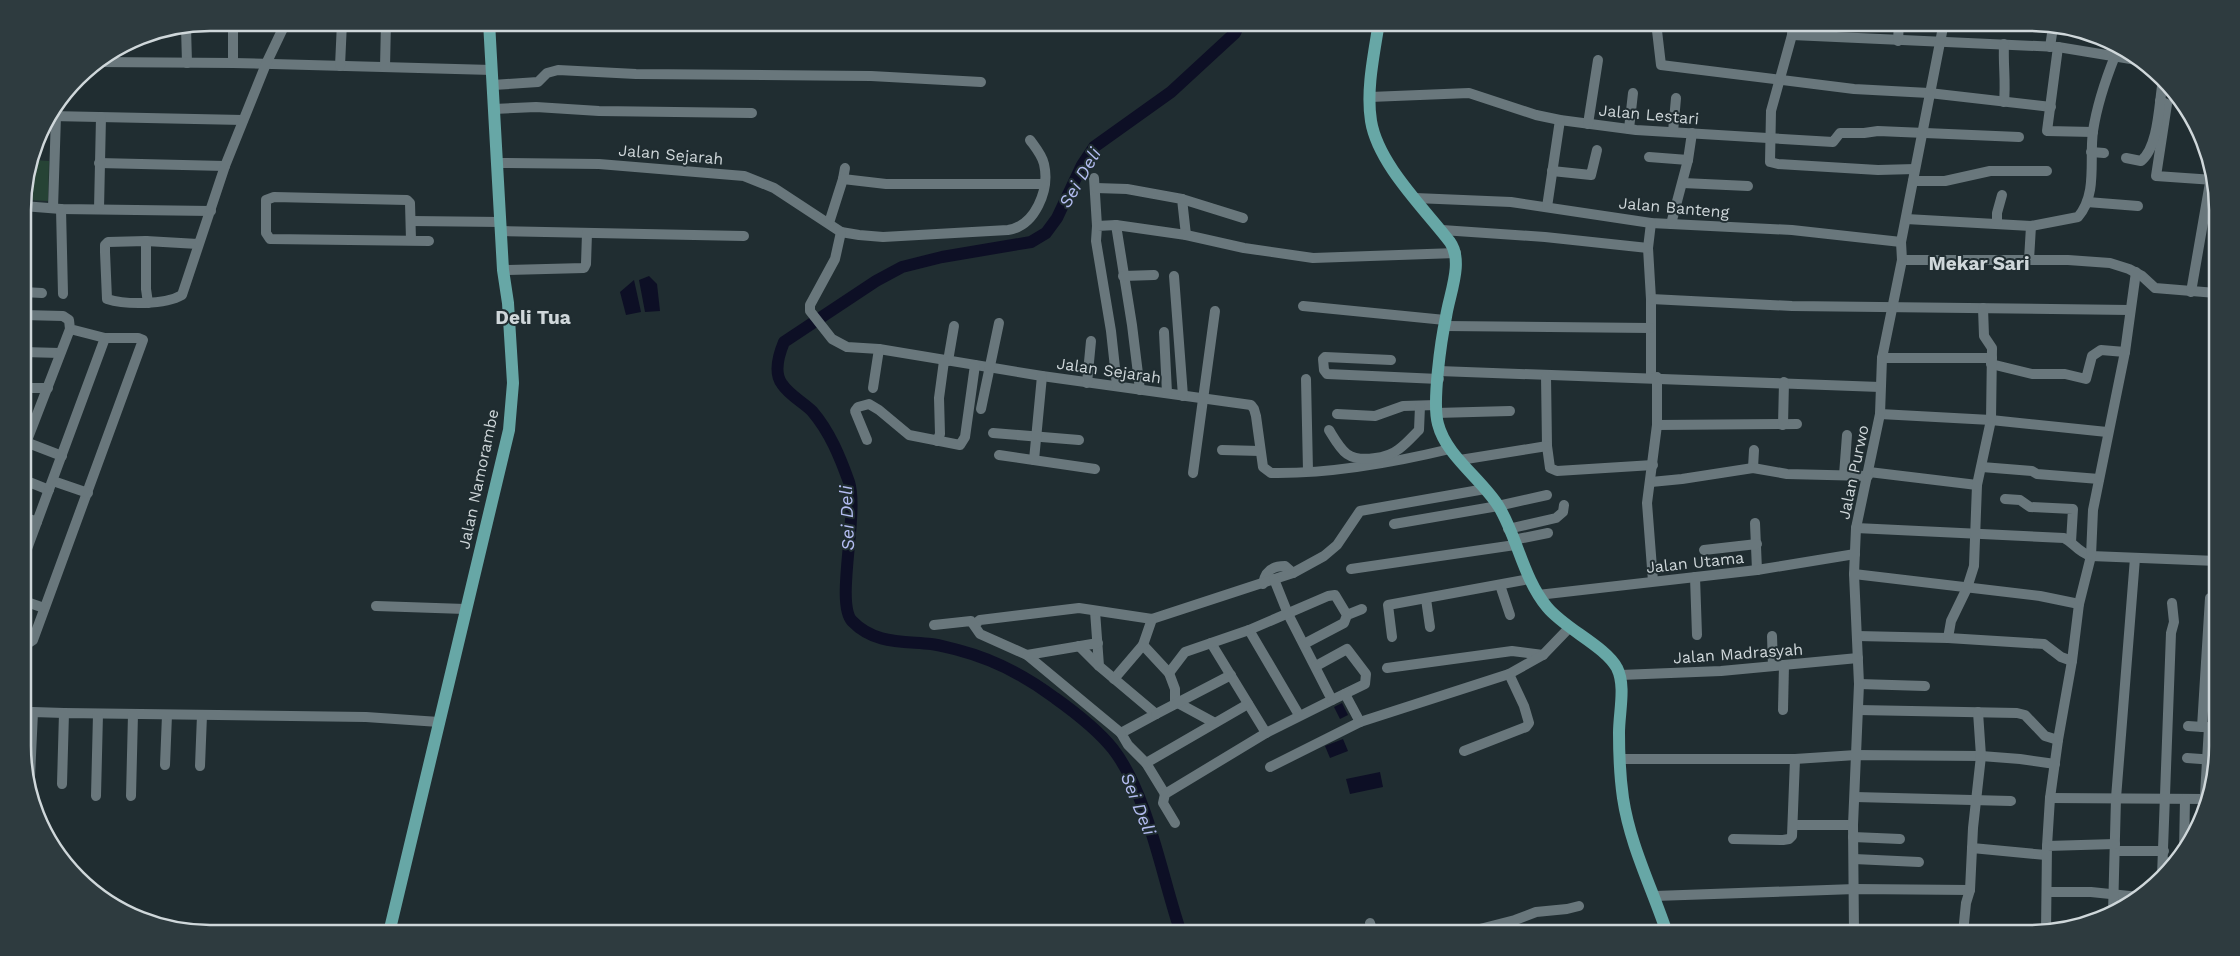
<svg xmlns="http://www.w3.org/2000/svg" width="2240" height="956" font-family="'Work Sans',sans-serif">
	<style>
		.green { fill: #264335 }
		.water { fill: #0d0f25 }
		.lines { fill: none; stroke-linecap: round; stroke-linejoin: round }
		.river { stroke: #0d0f25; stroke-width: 12 }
		.minor { stroke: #69777c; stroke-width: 10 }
		.major { stroke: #67a7a6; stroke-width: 12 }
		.labels { text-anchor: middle; stroke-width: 4; stroke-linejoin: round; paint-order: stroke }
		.street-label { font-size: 16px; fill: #cfd7da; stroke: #202d31 }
		.water-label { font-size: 18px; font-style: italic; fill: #b3bcf1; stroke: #202d31 }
		.quarter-label { font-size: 19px; font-weight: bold; fill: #cfd7da; stroke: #202d31 }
		.rim { fill: none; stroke: #cfd7da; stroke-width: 2.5 }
	</style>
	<rect width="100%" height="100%" fill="#202d31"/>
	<polygon class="green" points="33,160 49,161 48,201 29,200 30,171"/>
	<g class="water">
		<polygon points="649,276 657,284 660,311 645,312 639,280"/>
		<polygon points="634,280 641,312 626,315 620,292"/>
		<polygon points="1342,703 1348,715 1340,719 1334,707"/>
		<polygon points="1343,739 1348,751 1330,758 1325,746"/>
		<polygon points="1380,772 1383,787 1350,794 1346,779"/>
	</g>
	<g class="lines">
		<path class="river" d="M1181 933C1162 878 1148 794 1113 749 1097 729 1076 713 1055 698 1027 677 993 659 958 650 949 648 940 645 931 644 902 641 874 644 852 621 835 603 859 514 849 482 840 457 830 432 812 411 803 402 789 395 782 384 773 372 779 354 784 342L876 281 902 267 942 257 1031 242 1046 233 1057 218 1082 165 1094 147 1171 92 1235 33 1240 22"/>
		<g class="minor">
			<polyline points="233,22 233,63"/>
			<polyline points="1656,22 1661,65 1854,89 1929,93 2051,107"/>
			<polyline points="1793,22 1792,35 1771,111 1770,162 1778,164 1878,170 1915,169"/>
			<polyline points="186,27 187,63"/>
			<polyline points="1792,35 2058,47 2143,61"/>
			<polyline points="1898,41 1899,22"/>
			<polyline points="2050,47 2053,27"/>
			<polyline points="2058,47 2047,131 2093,132"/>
			<polyline points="98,62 233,63 492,70"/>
			<polyline points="340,66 342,22"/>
			<polyline points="385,67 386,22"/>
			<polyline points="493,85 538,82 547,73 558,70 636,74 871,76 981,82"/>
			<polyline points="1370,97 1469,93 1536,115 1560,120 1636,130 1833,142 1840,133 1864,133 1878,131 2019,137"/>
			<polyline points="2160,101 2167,104 2156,176 2214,180"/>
			<path d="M2004 102C2006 81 2003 66 2004 44"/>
			<polyline points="494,109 536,107 599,111 752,113"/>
			<polyline points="51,116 243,120"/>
			<polyline points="1588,124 1598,60"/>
			<polyline points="1629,129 1633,93"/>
			<polyline points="1673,132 1676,98"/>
			<polyline points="2091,152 2104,153"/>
			<polyline points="1649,157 1688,160"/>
			<path d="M2126 158 2141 161C2159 147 2159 101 2163 80"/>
			<polyline points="99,163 225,166"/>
			<path d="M498 163 599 164 744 176 774 188 841 232 859 235 883 237 1008 230C1035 226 1050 190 1044 164 1042 155 1035 147 1030 140"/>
			<polyline points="1552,171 1591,175 1597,150"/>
			<polyline points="1094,178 1097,226"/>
			<polyline points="843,179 845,168"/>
			<polyline points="1913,181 1945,181 1990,171 2047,171"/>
			<polyline points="1683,183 1748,186"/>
			<polyline points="1096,188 1127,189 1182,199 1186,235"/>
			<polyline points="1415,198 1511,202 1651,223 1792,230 1901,242"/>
			<polyline points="1182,199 1243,218"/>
			<polyline points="2087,202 2138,206"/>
			<polyline points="23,206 61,209 211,211"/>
			<polyline points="1547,207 1560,120"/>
			<polyline points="53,208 56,116"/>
			<polyline points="61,209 63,294"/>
			<polyline points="99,209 101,117"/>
			<path d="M1906 219 2031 226 2078 217C2098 194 2089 159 2093 131 2097 105 2105 81 2115 56"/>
			<polyline points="412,221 501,222"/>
			<polyline points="829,223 843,179 886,184 1044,184"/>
			<polyline points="1651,223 1648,248 1651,299 1651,377"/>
			<polyline points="1997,223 1997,213 2002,195"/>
			<polyline points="1671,224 1688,160 1692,133"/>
			<polyline points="1116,225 1132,325 1140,390"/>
			<polyline points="1442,230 1545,237 1648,248"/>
			<polyline points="501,231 744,236"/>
			<path d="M841 232 835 259 810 305V311L832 339 847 347 879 349 1042 376 1251 405 1254 409 1256 416 1263 467 1271 473C1331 474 1392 463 1450 449"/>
			<polyline points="411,240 410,203 407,200 274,197 266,200 266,233 270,239 429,241"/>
			<polyline points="146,241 146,289 148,303"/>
			<path d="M198 244 146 241 108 242 105 245V252L107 299C126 305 165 305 182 295L225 166 266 64 286 22"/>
			<polyline points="1902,260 2068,260 2110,263 2129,269 2142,276 2155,288 2216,293"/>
			<polyline points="2029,260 2031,226"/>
			<polyline points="503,270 584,268 586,264 587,233"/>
			<polyline points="1123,276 1154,275"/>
			<polyline points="1174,276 1183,396"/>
			<polyline points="23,292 42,293"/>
			<polyline points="2191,292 2212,171"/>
			<polyline points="1651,299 1792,306 2130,310"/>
			<polyline points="1303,306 1445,320"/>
			<polyline points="23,315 63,316 69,320 70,329 105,338 138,338 143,340 33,640 30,642 24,640"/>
			<polyline points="1445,326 1650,328"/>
			<polyline points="1164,332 1167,393"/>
			<polyline points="23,352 60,353"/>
			<polyline points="1882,358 1992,358"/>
			<polyline points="1391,360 1325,357 1323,359 1324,370 1327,374 1439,379"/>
			<polyline points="948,361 954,326"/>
			<polyline points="1991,364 2032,374 2065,374 2086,379 2092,356 2101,350 2125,352"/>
			<polyline points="1439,371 1880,387"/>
			<polyline points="1546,376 1547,446 1550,468 1557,471 1653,465"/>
			<polyline points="1306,379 1308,471"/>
			<polyline points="1087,383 1091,341"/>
			<polyline points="1117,386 1111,331 1096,241 1097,226 1116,225 1186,235 1244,248 1313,258 1456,253"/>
			<polyline points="23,388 48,388"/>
			<polyline points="873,388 879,349"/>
			<polyline points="981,409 999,323"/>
			<polyline points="1436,413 1510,411"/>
			<polyline points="1337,414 1375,416 1403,406 1436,405"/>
			<polyline points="1880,414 1991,420 2107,432"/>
			<polyline points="1657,425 1797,424"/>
			<polyline points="1783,425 1784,382"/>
			<path d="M1329 430C1334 438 1340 449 1347 454 1360 463 1388 458 1399 449 1406 444 1413 436 1419 430L1420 406"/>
			<polyline points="993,433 1079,440"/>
			<polyline points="867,440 855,411 858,407 869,404 879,410 909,435 960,445 965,437 975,365"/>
			<polyline points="23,441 62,456"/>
			<polyline points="937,441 940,434 939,398 944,361"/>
			<polyline points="26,443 70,329"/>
			<polyline points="1222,450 1260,451"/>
			<polyline points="999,455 1095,469"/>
			<polyline points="1034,460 1042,376"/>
			<polyline points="1460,460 1547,446"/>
			<polyline points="1982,467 2032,471 2037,474 2099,479"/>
			<polyline points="1753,468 1754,450"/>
			<polyline points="1869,472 1977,485"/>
			<polyline points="1193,473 1215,311"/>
			<polyline points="1844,475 1847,435"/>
			<polyline points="24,480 49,490"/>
			<polyline points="53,481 88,493"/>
			<polyline points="1651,482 1682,479 1753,468 1787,474 1868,476"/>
			<polyline points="2005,499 2020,500 2030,507 2073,509 2071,542"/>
			<polyline points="24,517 37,522"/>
			<polyline points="1755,523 1757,570"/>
			<polyline points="1394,524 1498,506 1547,495"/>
			<path d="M1856 528 2064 538C2076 544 2076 551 2091 556L2217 561"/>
			<polyline points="1508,529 1556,518 1563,512 1564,505"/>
			<polyline points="1513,540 1548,533"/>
			<polyline points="1704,550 1757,544"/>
			<polyline points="24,557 105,338"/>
			<polyline points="1351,569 1515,545"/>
			<polyline points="1854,574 2040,596 2079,604"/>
			<polyline points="1695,577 1697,635"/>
			<polyline points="1653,581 1647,503 1657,425 1657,377"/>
			<path d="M1263 584C1265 571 1272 566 1285 566L1293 573"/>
			<polyline points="1500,585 1510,615"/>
			<polyline points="1538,595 1757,570 1855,554"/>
			<polyline points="1426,599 1430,627"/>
			<polyline points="24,601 44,608"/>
			<polyline points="376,606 465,609"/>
			<polyline points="1095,611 1099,666 1156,714 1121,733 1128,745 1146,763 1165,794"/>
			<polyline points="1347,615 1362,609"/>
			<polyline points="975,624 980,620 1079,608 1152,619 1293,573 1324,556 1337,545 1360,511 1485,489"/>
			<polyline points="934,625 971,621 980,634 1027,655 1121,733"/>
			<polyline points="1249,630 1299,715"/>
			<polyline points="1772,636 1773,666"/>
			<polyline points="1857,636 1948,638 2044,644 2061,657 2072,661"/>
			<polyline points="1392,637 1388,605 1529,579"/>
			<polyline points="1948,638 1951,621 1967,588 1974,566 1977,485 1991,420 1992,348 1984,336 1983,308"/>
			<polyline points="1211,643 1266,733 1332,700 1288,614 1274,579"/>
			<polyline points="1143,645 1169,673 1175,689 1175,704"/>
			<polyline points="1079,646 1099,666"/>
			<polyline points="1027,655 1098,643"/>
			<polyline points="2206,663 2217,664"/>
			<polyline points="1316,666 1347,649 1366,674 1365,684 1332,700"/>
			<polyline points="1387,668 1512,651 1543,655"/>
			<polyline points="1169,673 1185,652 1249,630 1328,596 1335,595 1347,615 1344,623 1304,644"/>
			<polyline points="1620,675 1721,671 1858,658"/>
			<polyline points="1114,679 1143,645 1152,619"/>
			<polyline points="1859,684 1925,686"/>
			<polyline points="1345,694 1360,722"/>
			<polyline points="2204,696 2217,696"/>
			<polyline points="1178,703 1213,722"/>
			<polyline points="1783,710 1784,665"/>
			<polyline points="1858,710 2017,713 2025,715 2045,736 2058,740"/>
			<polyline points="1156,714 1231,675"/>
			<polyline points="2188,726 2217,728"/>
			<polyline points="2202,727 2210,598 2217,599"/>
			<polyline points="1464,751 1526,727 1529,723 1524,706 1509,674"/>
			<polyline points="2187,758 2215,760"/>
			<polyline points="1620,759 1795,759 1856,755 1981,756 2020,759 2055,764"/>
			<polyline points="1146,763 1248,704"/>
			<polyline points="165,765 167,715"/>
			<polyline points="200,766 202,715"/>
			<polyline points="1270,767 1360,722 1509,674 1543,655 1569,628"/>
			<polyline points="30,777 33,712 64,713"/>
			<polyline points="62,784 64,713 366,717 439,722"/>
			<polyline points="96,796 98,714"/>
			<polyline points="131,796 133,714"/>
			<polyline points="1855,797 2011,801"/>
			<polyline points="2050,798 2207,799"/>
			<polyline points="2204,812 2209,727"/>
			<polyline points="1175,823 1163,803 1165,794 1266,733"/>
			<polyline points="1793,825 1853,825"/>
			<polyline points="1853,837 1900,839"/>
			<polyline points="1733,839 1783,840 1789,839 1792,836 1795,759"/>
			<polyline points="2047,846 2050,798 2058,740 2072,661 2079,604 2091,556 2093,510 2125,352 2136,272"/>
			<polyline points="1972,848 2046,855"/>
			<polyline points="2115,851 2164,851"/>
			<polyline points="2184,851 2185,799"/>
			<polyline points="1854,859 1919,862"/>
			<polyline points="2163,862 2176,863"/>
			<polyline points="2162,876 2171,633 2174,622 2172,603"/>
			<polyline points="2047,892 2091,892 2139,897"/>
			<polyline points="1655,896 1855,889 1970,890"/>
			<polyline points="2113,913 2116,798 2135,558"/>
			<polyline points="1370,923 1373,933"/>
			<polyline points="2046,932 2047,846 2115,844"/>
			<polyline points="1464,933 1515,920 1536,912 1567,909 1579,906"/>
			<polyline points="1854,933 1853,825 1859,684 1854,574 1856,528 1880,414 1882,358 1902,260 1901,242 1944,22"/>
			<polyline points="1963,933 1966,903 1970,890 1973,828 1981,756 1978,712"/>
		</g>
		<g class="major">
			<path d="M1379 22C1374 54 1366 90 1371 121 1378 164 1424 208 1450 242 1464 262 1449 295 1446 317 1441 340 1432 403 1438 424 1446 456 1482 479 1499 507 1518 539 1523 578 1547 607 1565 629 1605 646 1617 668 1626 686 1619 712 1619 733 1619 754 1620 777 1623 798 1630 845 1652 888 1667 933"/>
			<polyline points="389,933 509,430 513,383 508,303 503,270 489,22"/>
		</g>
	</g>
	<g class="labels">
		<g class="street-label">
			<text transform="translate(1649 114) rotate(5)" y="6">Jalan Lestari</text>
			<text transform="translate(671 154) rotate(5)" y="6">Jalan Sejarah</text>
			<text transform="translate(1674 207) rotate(5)" y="6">Jalan Banteng</text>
			<text transform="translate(1109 370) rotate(8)" y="6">Jalan Sejarah</text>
			<text transform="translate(1853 472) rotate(-78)" y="6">Jalan Purwo</text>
			<text transform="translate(478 479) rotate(-78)" y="6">Jalan Namorambe</text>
			<text transform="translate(1695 562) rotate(-6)" y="6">Jalan Utama</text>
			<text transform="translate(1738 653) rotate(-4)" y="6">Jalan Madrasyah</text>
		</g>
		<g class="water-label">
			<text transform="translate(1080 178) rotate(-60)" y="6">Sei Deli</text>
			<text transform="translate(847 518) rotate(-92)" y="6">Sei Deli</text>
			<text transform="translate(1138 804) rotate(68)" y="6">Sei Deli</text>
		</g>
		<g class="quarter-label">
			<text x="1979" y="270">Mekar Sari</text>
			<text x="533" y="324">Deli Tua</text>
		</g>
	</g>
	<path d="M0 0H2240V956H0ZM210 31H2030A179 179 0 0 1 2209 210V746A179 179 0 0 1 2030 925H210A179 179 0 0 1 31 746V210A179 179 0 0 1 210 31Z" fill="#2e3b3f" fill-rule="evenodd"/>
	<path class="rim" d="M210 31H2030A179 179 0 0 1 2209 210V746A179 179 0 0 1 2030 925H210A179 179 0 0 1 31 746V210A179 179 0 0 1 210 31Z"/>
</svg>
